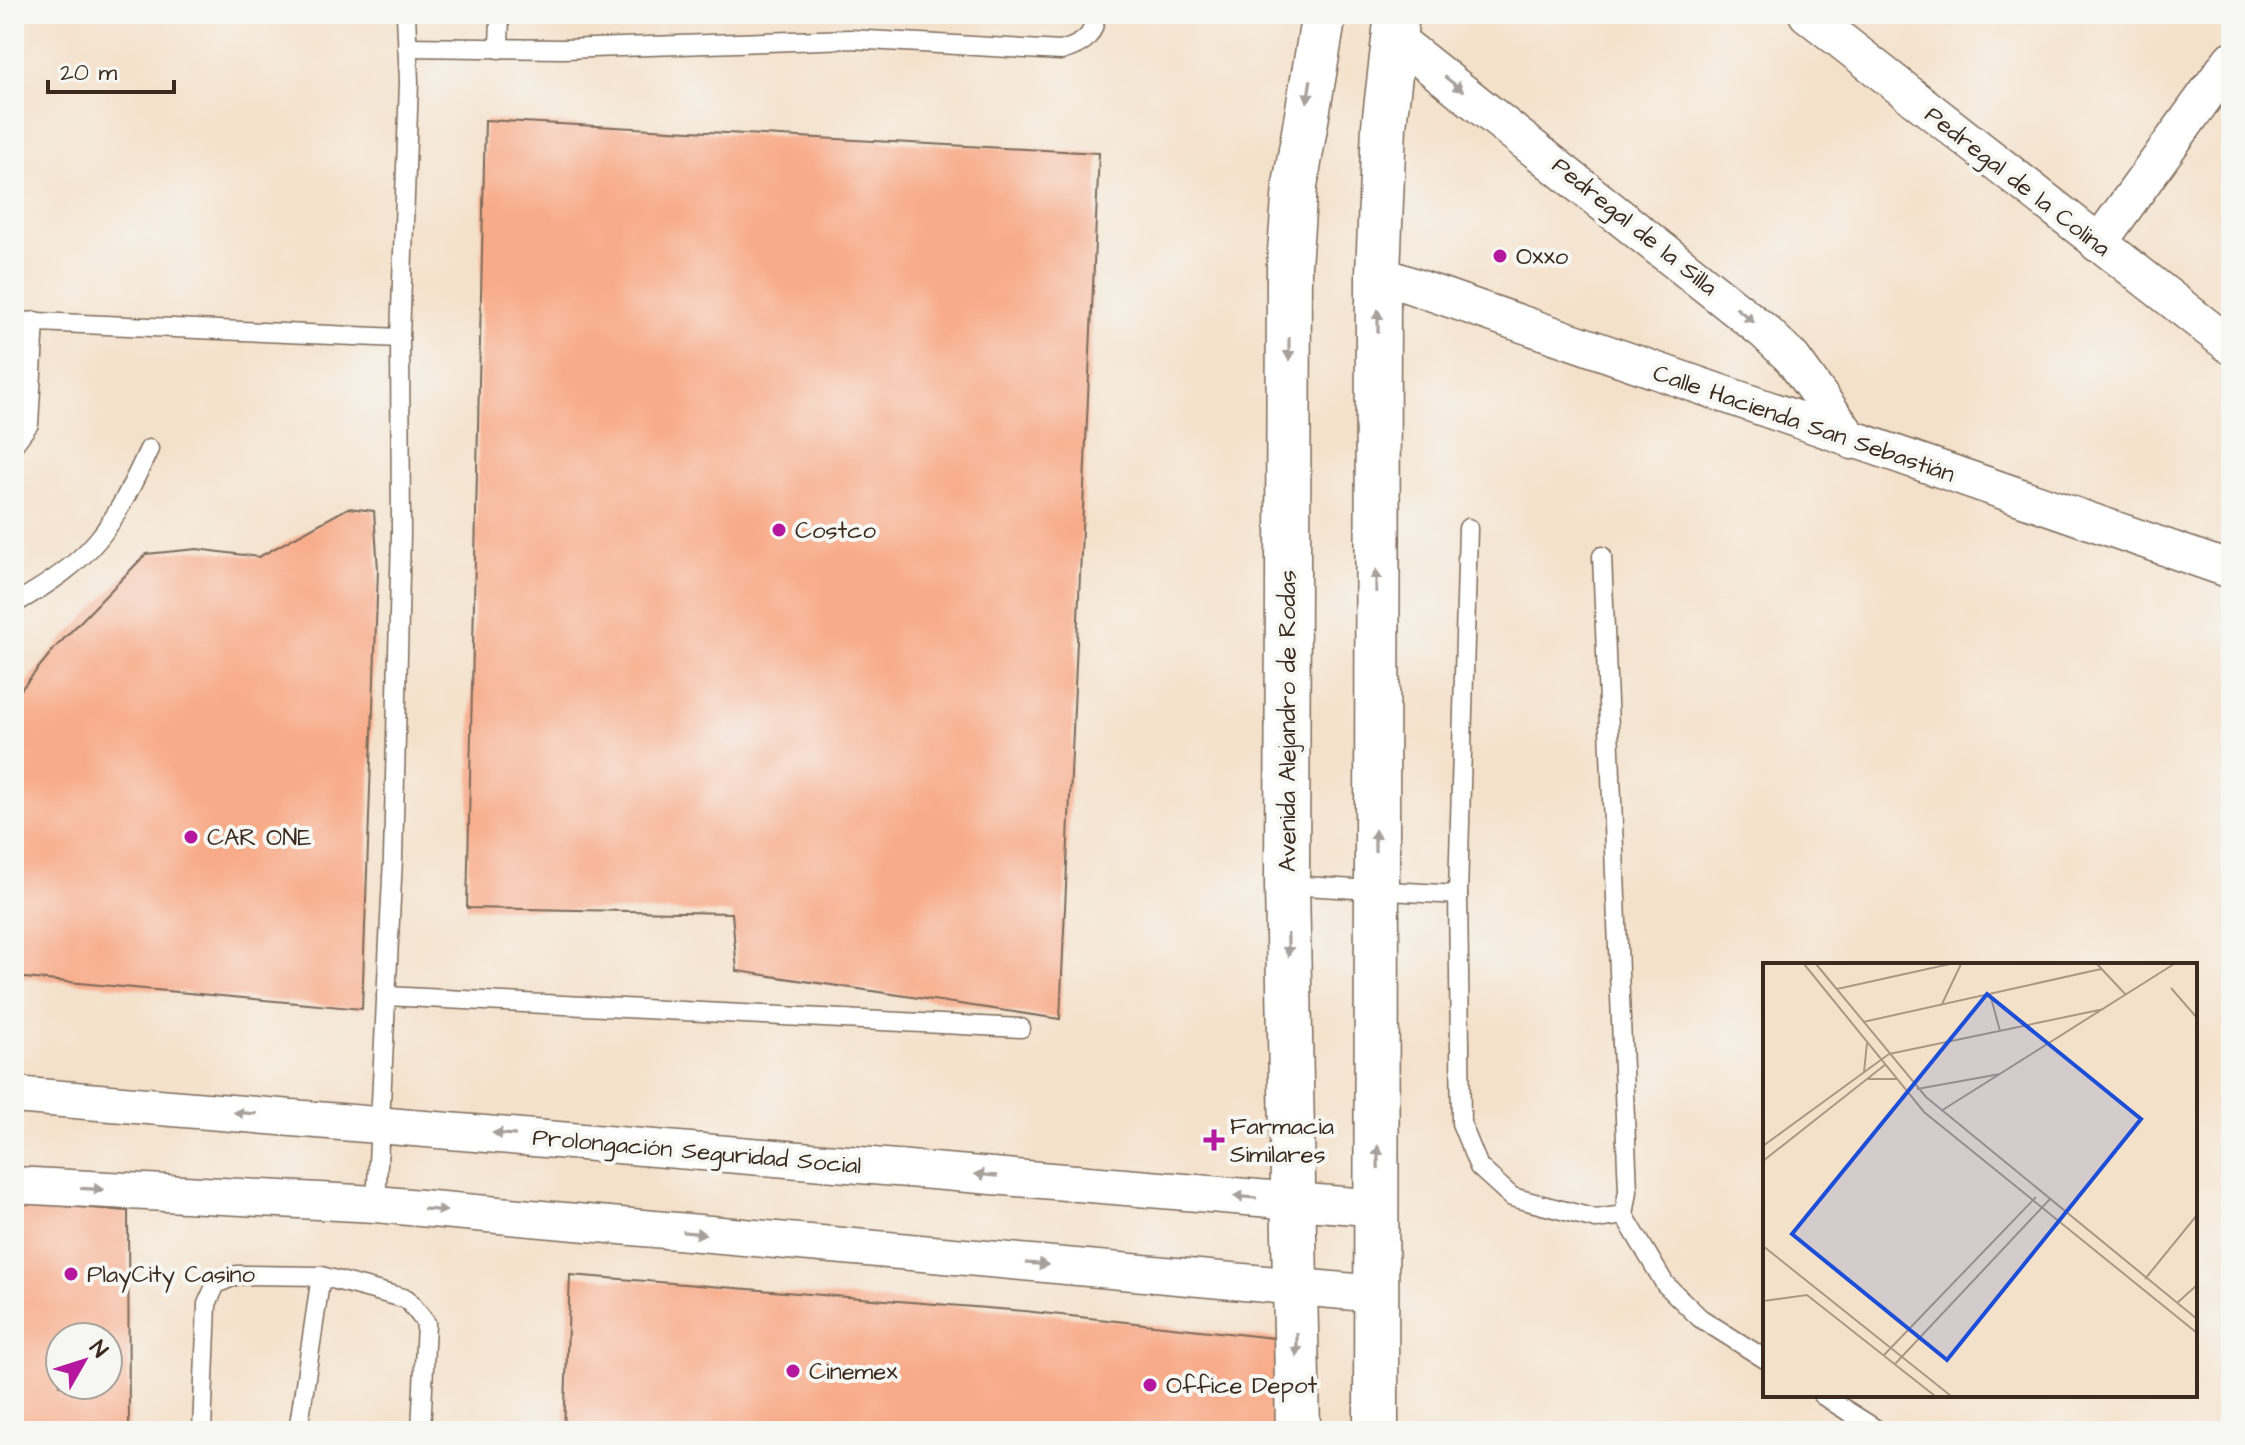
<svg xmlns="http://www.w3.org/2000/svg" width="2245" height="1445" font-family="'Architects Daughter',sans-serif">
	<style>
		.building { fill: #f8ab89; fill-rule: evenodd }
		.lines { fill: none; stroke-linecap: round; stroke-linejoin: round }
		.service-casing { stroke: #7c6a5a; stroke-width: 21 }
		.minor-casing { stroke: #7c6a5a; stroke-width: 39 }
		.tertiary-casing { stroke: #7c6a5a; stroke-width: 47 }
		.service { stroke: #fff; stroke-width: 18 }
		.minor { stroke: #fff; stroke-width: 36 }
		.tertiary { stroke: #fff; stroke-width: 44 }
		.oneway { fill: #a79f9a }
		.poi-dot { fill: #b5179e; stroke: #f6f6f2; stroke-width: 3 }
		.labels { text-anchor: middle; stroke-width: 8; stroke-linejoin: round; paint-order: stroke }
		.street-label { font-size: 24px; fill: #3b2a1e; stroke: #f6f6f2 }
		.poi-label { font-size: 24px; fill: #3b2a1e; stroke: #f6f6f2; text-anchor: start }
		.inset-road { fill: none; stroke: #aa9885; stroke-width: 2 }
		.view { fill: #1d4ed8; fill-opacity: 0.15; stroke: #1d4ed8; stroke-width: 4 }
		.inset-edge { fill: none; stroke: #3b2a1e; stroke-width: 4 }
	</style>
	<rect width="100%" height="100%" fill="#f6f6f2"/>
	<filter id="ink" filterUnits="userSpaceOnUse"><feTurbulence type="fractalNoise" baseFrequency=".0125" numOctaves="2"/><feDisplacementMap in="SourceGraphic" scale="16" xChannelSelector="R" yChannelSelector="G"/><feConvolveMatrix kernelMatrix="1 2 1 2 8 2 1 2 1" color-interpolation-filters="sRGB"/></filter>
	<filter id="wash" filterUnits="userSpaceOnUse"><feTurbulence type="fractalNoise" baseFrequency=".006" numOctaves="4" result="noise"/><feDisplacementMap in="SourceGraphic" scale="32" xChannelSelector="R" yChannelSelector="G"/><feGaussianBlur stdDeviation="1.8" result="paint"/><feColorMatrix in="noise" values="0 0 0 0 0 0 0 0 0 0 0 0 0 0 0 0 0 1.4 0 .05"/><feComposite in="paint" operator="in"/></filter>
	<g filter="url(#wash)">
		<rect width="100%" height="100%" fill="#f4e1ca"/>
		<g id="blocks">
			<g class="building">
				<polygon points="485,120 1099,153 1060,1019 737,971 732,913 467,908"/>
				<polygon points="348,508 374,511 378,570 362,1009 14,977 14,698 53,650 146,554 197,549 259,557"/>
				<path d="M14 1202 128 1211 129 1431H14ZM60 1337H108V1385H60Z"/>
				<polygon points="570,1275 1024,1311 1283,1339 1281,1431 564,1431"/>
			</g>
		</g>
	</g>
	<g filter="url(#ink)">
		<use href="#blocks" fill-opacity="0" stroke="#7c6a5a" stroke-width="2"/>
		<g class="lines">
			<defs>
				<g id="service">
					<path d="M407 47 563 49 850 39 1061 51C1082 45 1094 37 1096 14"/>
					<polyline points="499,49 500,14"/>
					<polyline points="14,321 400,338"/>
					<polyline points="14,444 29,424 35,321"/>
					<polyline points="1468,528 1458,895 1461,1123 1479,1167 1512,1197 1596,1219 1624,1215 1628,1191 1602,556"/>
					<path d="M14 604C95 557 110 533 149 449"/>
					<polyline points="1287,885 1458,895"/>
					<polyline points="386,996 1021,1028"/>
					<polyline points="376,1204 393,858 401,533 400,338 409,82 406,14"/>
					<polyline points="1624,1215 1665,1284 1700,1318 1765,1359"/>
					<polyline points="1822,1395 1879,1431"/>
					<polyline points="202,1431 207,1304 216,1284 237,1275 321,1276 407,1299 426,1323 421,1431"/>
					<polyline points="298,1431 321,1276"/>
				</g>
				<g id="minor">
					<polyline points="1807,14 2231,346"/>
					<polyline points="1392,36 1765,332 1792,358 1852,441"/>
					<polyline points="2098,244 2231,60"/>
					<polyline points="1378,274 2231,570"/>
					<polyline points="14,1095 1379,1208"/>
					<polyline points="14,1185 376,1204 1377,1294"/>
				</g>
				<g id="tertiary">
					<polyline points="1298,1431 1287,885 1289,265 1295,186 1324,14"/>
					<polyline points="1376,1431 1378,274 1384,126 1397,14"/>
				</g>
			</defs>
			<use href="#service" class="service-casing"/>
			<use href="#minor" class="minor-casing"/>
			<use href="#tertiary" class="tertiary-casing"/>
			<use href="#service" class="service"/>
			<use href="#minor" class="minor"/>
			<use href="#tertiary" class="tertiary"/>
		</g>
		<defs><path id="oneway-solid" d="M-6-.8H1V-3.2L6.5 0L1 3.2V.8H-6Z" transform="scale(2)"/></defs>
		<g class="oneway">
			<use href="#oneway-solid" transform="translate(1454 84) rotate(38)"/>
			<use href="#oneway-solid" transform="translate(1309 91) rotate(99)"/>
			<use href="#oneway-solid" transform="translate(1745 315) rotate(39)"/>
			<use href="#oneway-solid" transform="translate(1378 321) rotate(-90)"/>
			<use href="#oneway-solid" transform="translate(1289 349) rotate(90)"/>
			<use href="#oneway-solid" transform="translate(1376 581) rotate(-90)"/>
			<use href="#oneway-solid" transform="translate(1375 841) rotate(-90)"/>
			<use href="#oneway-solid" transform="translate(1288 945) rotate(89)"/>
			<use href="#oneway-solid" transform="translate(245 1113) rotate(-176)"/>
			<use href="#oneway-solid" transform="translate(504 1134) rotate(-175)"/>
			<use href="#oneway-solid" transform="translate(1378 1157) rotate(-91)"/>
			<use href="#oneway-solid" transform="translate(986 1175) rotate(-175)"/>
			<use href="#oneway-solid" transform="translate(92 1189) rotate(3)"/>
			<use href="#oneway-solid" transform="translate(1245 1197) rotate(-175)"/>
			<use href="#oneway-solid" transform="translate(435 1210) rotate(5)"/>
			<use href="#oneway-solid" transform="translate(694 1233) rotate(5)"/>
			<use href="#oneway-solid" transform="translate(1037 1264) rotate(5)"/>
			<use href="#oneway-solid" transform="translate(1297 1345) rotate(90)"/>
		</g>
	</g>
	<g class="poi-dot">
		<circle cx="1500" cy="256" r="8"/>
		<circle cx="779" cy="530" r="8"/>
		<circle cx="191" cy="837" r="8"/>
		<path d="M1210 1128h8v8h8v8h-8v8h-8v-8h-8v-8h8z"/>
		<circle cx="71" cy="1274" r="8"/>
		<circle cx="793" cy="1371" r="8"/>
		<circle cx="1150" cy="1385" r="8"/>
	</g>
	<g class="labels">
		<g class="street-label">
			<text transform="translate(2018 181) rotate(38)" y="8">Pedregal de la Colina</text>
			<text transform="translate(1635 226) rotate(39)" y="8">Pedregal de la Silla</text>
			<text transform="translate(1804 423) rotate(19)" y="8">Calle Hacienda San Sebastián</text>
			<text transform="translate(1287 721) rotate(-90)" y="8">Avenida Alejandro de Rodas</text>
			<text transform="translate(697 1151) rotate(5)" y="8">Prolongación Seguridad Social</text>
		</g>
		<g class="poi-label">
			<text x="1516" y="264">Oxxo</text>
			<text x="795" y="538">Costco</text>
			<text x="207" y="845">CAR ONE</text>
			<text x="1230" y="1134">Farmacia<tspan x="1230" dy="28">Similares</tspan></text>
			<text x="87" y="1282">PlayCity Casino</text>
			<text x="809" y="1379">Cinemex</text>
			<text x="1166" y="1393">Office Depot</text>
		</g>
	</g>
	<g transform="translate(1763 963)">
		<rect width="434" height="434" fill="#f4e1ca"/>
		<path class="inset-road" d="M41 1 161 149 434 370M53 1 163 134 434 356M334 1 363 32M408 25 434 55M74 26 187 1M227 31 237 68M179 41 198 1M100 59 338 6M126 91 341 46M101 109 104 80M105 116H134M154 126 237 111M178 148 411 1M0 183 126 91M0 198 123 101M0 283 188 433M382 316 434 252M0 338 44 332 172 433M414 340 434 322M121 392 273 234M132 401 287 236"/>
		<path class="view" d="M224 31 378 156 184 397 29 271Z"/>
		<rect width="434" height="434" class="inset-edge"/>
	</g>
	<rect width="2245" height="1445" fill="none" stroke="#f6f6f2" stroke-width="48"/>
	<g transform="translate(84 1361) rotate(51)"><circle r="38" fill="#f6f6f2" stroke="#aba49d" stroke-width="2"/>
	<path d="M0-6L14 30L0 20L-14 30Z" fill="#b5179e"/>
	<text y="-12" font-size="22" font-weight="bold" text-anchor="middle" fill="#3b2a1e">N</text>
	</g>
	<path d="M48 80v12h126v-12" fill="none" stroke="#3b2a1e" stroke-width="4"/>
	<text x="60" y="80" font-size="24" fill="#3b2a1e" stroke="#f6f6f2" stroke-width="6" paint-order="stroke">20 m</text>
</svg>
